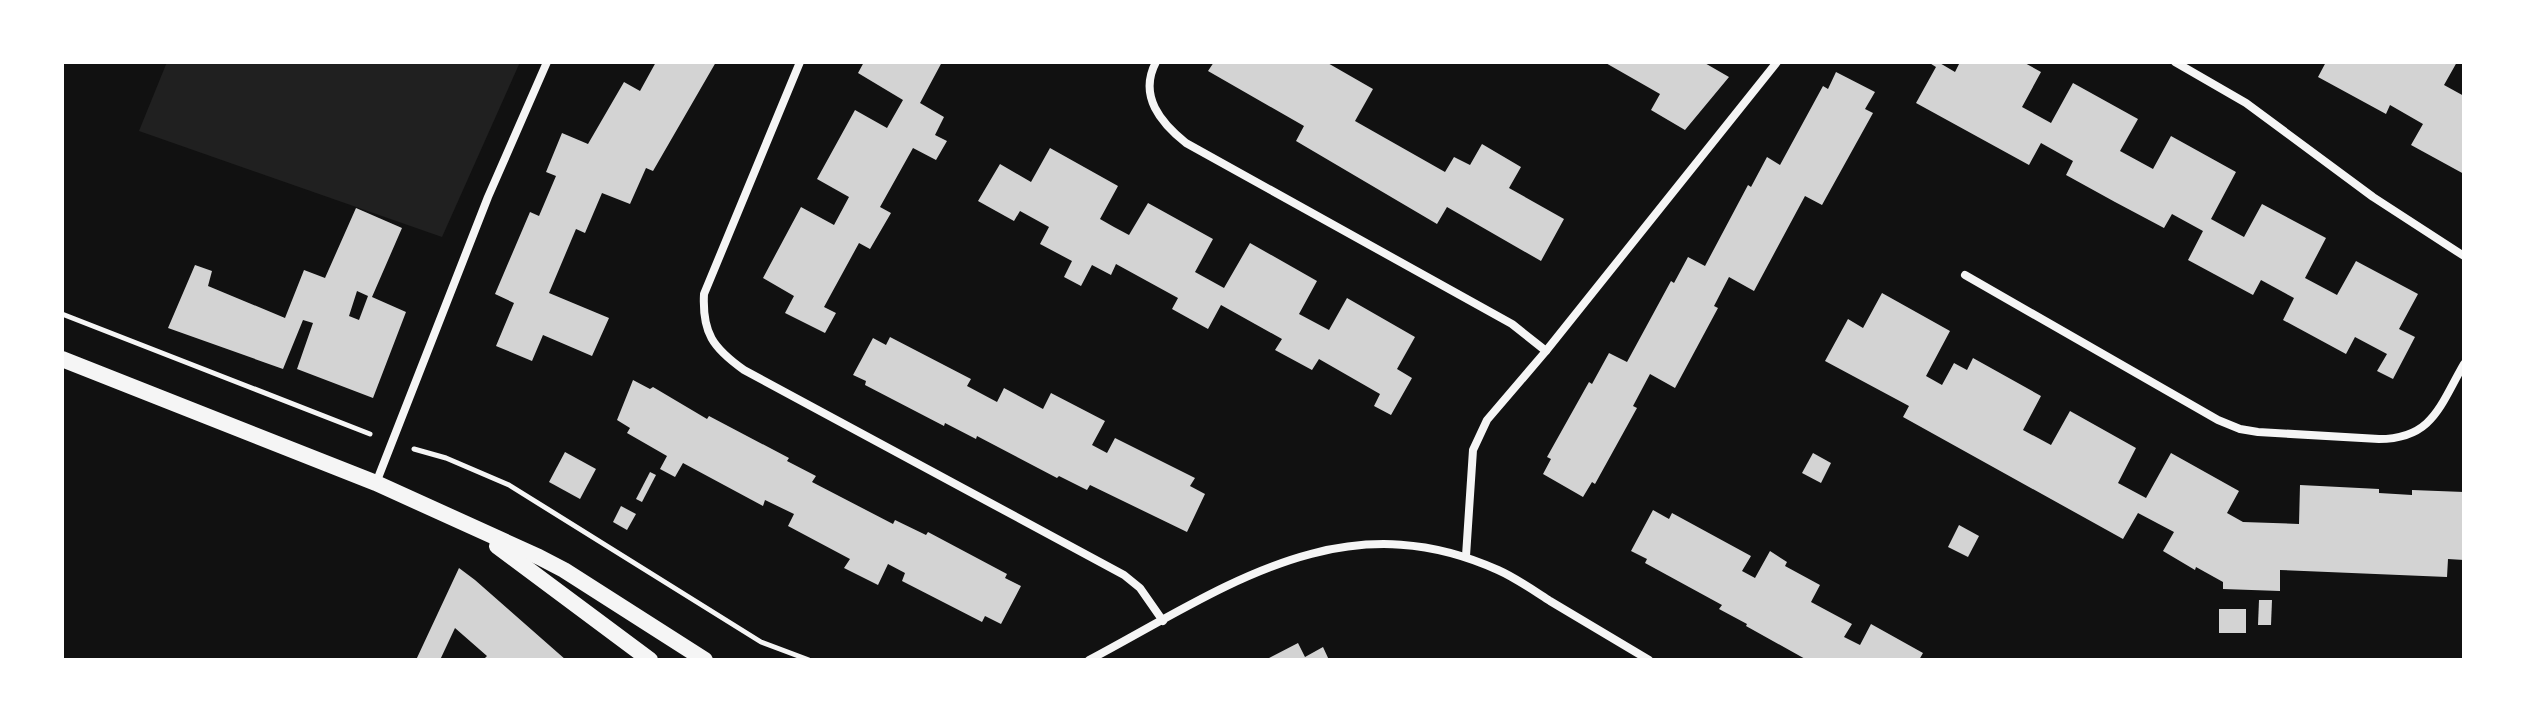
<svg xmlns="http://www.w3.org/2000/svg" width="2526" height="722" font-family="Montserrat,sans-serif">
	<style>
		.green { fill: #202020 }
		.building { fill: #d3d3d3; fill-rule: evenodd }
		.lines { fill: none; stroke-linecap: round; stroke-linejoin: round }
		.path { stroke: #f5f5f5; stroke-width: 5 }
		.minor { stroke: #f5f5f5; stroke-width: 8 }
		.secondary { stroke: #f5f5f5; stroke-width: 16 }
	</style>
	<rect width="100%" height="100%" fill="#111"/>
	<polygon class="green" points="167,62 520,62 442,237 139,131"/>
	<g class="building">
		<polygon points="656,62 716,62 653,171 646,168 630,204 602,193 585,233 576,229 549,293 609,318 592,356 543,335 532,361 496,346 514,303 495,294 530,212 539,216 556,176 546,172 562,133 588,144 624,82 640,91"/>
		<polygon points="864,62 942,62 920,103 944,117 935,135 947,141 936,160 913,148 880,207 891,213 870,249 859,243 824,307 836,313 825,333 785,313 794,296 763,278 801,207 834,225 849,197 817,179 855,110 887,128 903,100 858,73"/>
		<polygon points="1214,62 1326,62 1373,89 1355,121 1445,172 1454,157 1470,165 1482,144 1521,167 1509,188 1564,219 1541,261 1447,207 1437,224 1296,141 1304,126 1208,71"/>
		<polygon points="1604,62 1703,62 1729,77 1685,130 1651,110 1660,94"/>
		<polygon points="1928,62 1938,62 1955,72 1960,62 2023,62 2041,72 2022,107 2051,123 2073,83 2138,119 2120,151 2153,169 2171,136 2236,172 2211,219 2244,237 2262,204 2326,238 2305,278 2337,295 2356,261 2418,294 2399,329 2415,337 2393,379 2377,371 2387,354 2355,337 2346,354 2283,320 2294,298 2261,280 2253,295 2188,260 2203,231 2172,214 2164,228 2115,202 2066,175 2073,161 2041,143 2029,165 1916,103 1936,67"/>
		<polygon points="2326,62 2457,62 2444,85 2464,96 2464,174 2411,145 2423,124 2390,105 2386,114 2318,77"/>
		<polygon points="1836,72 1875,92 1865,109 1873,113 1822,205 1805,196 1754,291 1729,277 1714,306 1718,308 1675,388 1650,374 1633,406 1637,408 1595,484 1592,482 1583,497 1543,474 1551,459 1547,457 1589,382 1592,384 1609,353 1627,362 1671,281 1674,283 1688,257 1705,266 1748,185 1751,187 1767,157 1780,165 1823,86 1828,89"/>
		<polygon points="1050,148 1118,186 1100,219 1114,227 1129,235 1148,203 1213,239 1195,272 1224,288 1250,243 1317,281 1299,314 1329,330 1347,298 1415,337 1397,369 1412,378 1391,415 1374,406 1380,394 1319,359 1312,370 1275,350 1282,339 1221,305 1208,329 1172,309 1178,298 1116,264 1111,275 1092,265 1081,286 1064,277 1072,261 1040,244 1049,227 1020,211 1014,221 978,201 1000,164 1031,182"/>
		<path d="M356 208 402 228 372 297 406 312 373 398 297 369 313 323 303 320 283 369 168 328 195 265 212 271 208 286 285 318 304 270 325 278ZM357 291 368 296 359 320 349 316Z"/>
		<polygon points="1882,293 1950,331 1926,376 1942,385 1954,363 1967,370 1973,358 2041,396 2023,430 2051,445 2070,411 2136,448 2118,483 2146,498 2171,453 2239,491 2227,513 2243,522 2299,524 2300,485 2379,489 2379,493 2412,495 2412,490 2464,492 2464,560 2448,559 2447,577 2280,570 2280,591 2223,589 2223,582 2196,567 2195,570 2163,551 2174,532 2138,513 2123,539 1903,417 1909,406 1825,361 1848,319 1863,328"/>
		<polygon points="890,337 971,379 967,386 997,402 1004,388 1043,409 1051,393 1105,421 1092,445 1107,453 1115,438 1195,478 1190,486 1205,494 1187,532 1090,485 1087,490 1059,476 1057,478 977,436 976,439 945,423 944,426 865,385 866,381 853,375 873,338 886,345"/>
		<polygon points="633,380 650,389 653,387 707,419 709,416 789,458 787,461 816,476 812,482 893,524 895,520 926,535 928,532 1007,574 1005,578 1021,586 1001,624 985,616 982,622 902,581 905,573 888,564 878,585 844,568 850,559 788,526 794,514 765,500 763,506 683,463 675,477 660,469 667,456 627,433 630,428 617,420"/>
		<polygon points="565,452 596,469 580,499 549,482"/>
		<polygon points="1813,453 1831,463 1821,483 1802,473"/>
		<polygon points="650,472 656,475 642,502 636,499"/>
		<polygon points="621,506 636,514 627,530 613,522"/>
		<polygon points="1653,510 1669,519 1672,513 1751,556 1742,571 1755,578 1770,551 1787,562 1785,566 1820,585 1811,602 1852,624 1844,637 1860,645 1871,624 1923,653 1919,660 1807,660 1746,626 1747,624 1719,609 1722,605 1645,563 1647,559 1631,551"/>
		<polygon points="1959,525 1979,536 1968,557 1948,547"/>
		<polygon points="459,568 475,580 566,660 483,660 487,656 455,628 440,660 416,660"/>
		<polygon points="2259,600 2272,600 2271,625 2258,625"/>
		<rect x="2219" y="609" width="27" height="24"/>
		<polygon points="1298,643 1305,657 1323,647 1329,660 1265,660"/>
	</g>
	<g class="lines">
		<g class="path">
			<polyline points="62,314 370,434"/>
			<polyline points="414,449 446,458 509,485 761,642 809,660"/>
		</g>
		<g class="minor">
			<path d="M800 62 704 294C702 333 713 348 744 370L1124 575 1140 588 1163 621"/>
			<path d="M1156 62C1138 96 1161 123 1186 143L1512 324 1546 351"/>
			<polyline points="2175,62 2246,103 2373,197 2464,256"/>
			<path d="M1965 275 2218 420 2240 429 2258 432 2379 439C2433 439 2440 405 2464 364"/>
			<polyline points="376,483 488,197 547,62"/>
			<polyline points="1466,556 1473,450 1487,420 1546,351 1777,62"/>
			<path d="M1089 660C1223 589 1341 499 1498 570 1516 578 1533 590 1550 601 1583 621 1616 640 1649 660"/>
		</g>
		<g class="secondary">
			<polyline points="62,359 376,483 539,557 564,570 705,660"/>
			<polyline points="497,546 650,660"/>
		</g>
	</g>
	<rect width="2526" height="722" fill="none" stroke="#ffffff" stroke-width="128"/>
</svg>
